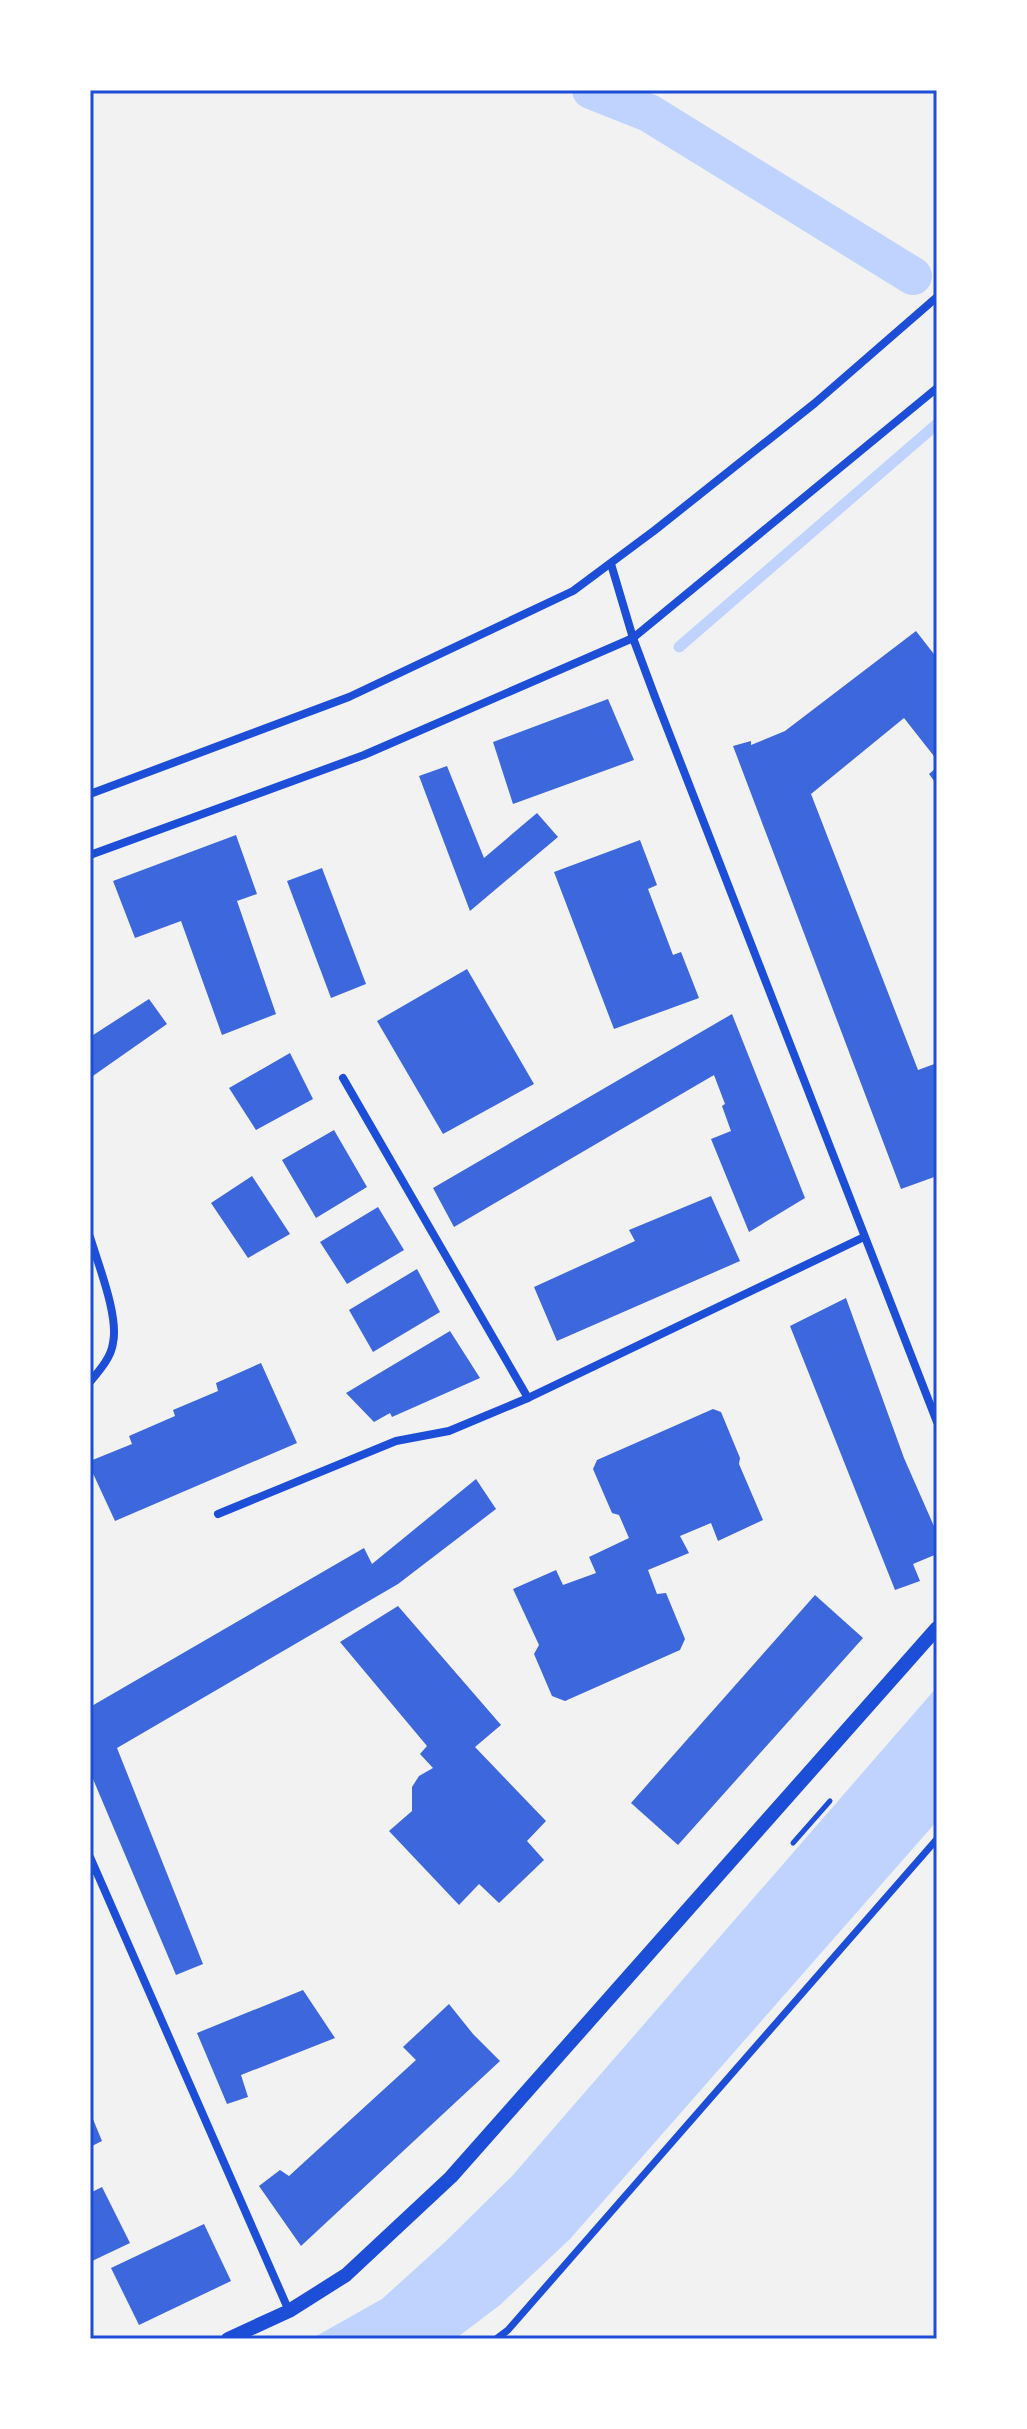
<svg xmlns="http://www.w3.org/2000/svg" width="1027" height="2429" font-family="Overpass,sans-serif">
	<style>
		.water { fill: #bfd3fe }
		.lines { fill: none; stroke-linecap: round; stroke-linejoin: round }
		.stream { stroke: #bfd3fe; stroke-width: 11 }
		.canal { stroke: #bfd3fe; stroke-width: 38 }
		.building { fill: #3d67dc }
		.path { stroke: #1d4ed8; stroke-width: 5 }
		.pedestrian { stroke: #1d4ed8; stroke-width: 7 }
		.minor { stroke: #1d4ed8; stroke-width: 8 }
		.tertiary { stroke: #1d4ed8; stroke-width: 14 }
		.neatline { fill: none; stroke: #1d4ed8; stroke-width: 3 }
	</style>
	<rect width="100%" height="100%" fill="#f2f2f2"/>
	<polygon class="water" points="937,1687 937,1821 570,2239 500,2305 455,2339 311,2339 382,2299 444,2243 513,2175"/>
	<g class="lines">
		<polyline class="stream" points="679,647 937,424"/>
		<polyline class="canal" points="591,90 649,113 913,276"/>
	</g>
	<g class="building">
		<polygon points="916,631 937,658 937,760 904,718 811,794 918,1070 937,1063 937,1176 901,1189 733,746 751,741 751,745 785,731"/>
		<polygon points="608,699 634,760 513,804 493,742"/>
		<polygon points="447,766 484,858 537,813 558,837 470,911 419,776"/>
		<polygon points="937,767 937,785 929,774"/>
		<polygon points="236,835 257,894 237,901 276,1014 222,1035 181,921 135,938 113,881"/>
		<polygon points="640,840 657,885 648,889 673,955 681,952 699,998 614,1029 554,872"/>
		<polygon points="322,868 366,984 331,998 287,881"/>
		<polygon points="467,969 534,1084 443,1134 377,1021"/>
		<polygon points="149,999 167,1024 90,1078 90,1037"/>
		<polygon points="732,1014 805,1198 749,1232 711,1139 731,1131 722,1106 725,1104 714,1075 454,1227 433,1188"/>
		<polygon points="290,1053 313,1099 256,1130 229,1088"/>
		<polygon points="334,1130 367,1187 316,1218 282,1160"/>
		<polygon points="252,1176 290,1234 248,1258 211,1203"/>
		<polygon points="711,1196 740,1261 557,1341 534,1287 635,1241 629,1230"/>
		<polygon points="378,1207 404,1250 347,1284 320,1242"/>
		<polygon points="417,1269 440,1312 373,1352 349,1310"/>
		<polygon points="846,1298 904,1458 937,1533 937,1554 913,1564 920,1581 895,1590 790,1326"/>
		<polygon points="450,1331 480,1378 392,1417 390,1413 374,1422 346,1393"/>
		<polygon points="261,1363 297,1443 115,1521 90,1467 90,1461 132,1444 129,1436 175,1416 173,1410 218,1391 216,1383"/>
		<polygon points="713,1409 721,1412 740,1458 739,1464 763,1520 718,1541 711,1523 680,1536 689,1553 648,1570 657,1594 666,1593 685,1639 680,1650 565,1701 552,1696 534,1654 539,1645 513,1589 556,1570 563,1585 596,1573 589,1557 629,1538 619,1515 612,1513 593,1469 597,1460"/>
		<polygon points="476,1479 496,1509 398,1584 117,1748 203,1964 176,1975 90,1772 90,1707 364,1548 372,1564"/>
		<polygon points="815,1595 863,1638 678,1845 631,1803"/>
		<polygon points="398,1606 501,1725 475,1747 546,1821 527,1841 544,1860 499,1903 479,1884 459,1905 389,1831 412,1811 412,1787 419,1776 433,1768 420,1754 427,1746 340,1642"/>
		<polygon points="303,1990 335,2038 241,2075 248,2097 227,2104 197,2033"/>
		<polygon points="449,2004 473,2034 500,2061 301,2246 259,2186 280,2170 289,2176 416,2060 403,2047"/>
		<polygon points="90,2112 102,2141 90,2147"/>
		<polygon points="102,2187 130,2243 90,2262 90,2193"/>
		<polygon points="204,2224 231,2281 139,2325 111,2268"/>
	</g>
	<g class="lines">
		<polyline class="path" points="793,1843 830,1801"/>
		<polyline class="pedestrian" points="496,2339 508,2330 937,1839"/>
		<g class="minor">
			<polyline points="611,564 633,638 655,697 937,1422"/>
			<polyline points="90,794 349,697 573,591 655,530 815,403 937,297"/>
			<polyline points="90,855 364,755 633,638 937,388"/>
			<polyline points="343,1078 528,1398"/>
			<path d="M90 1237C98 1264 119 1316 113 1343 111 1358 99 1371 90 1382"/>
			<polyline points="218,1514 396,1441 449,1431 528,1398 864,1237"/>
			<polyline points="90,1857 289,2311"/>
		</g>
		<polyline class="tertiary" points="228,2339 289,2311 346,2275 451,2177 937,1628"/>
	</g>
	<rect width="1027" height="2429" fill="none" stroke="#ffffff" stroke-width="184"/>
	<rect x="92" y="92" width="843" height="2245" class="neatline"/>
</svg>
